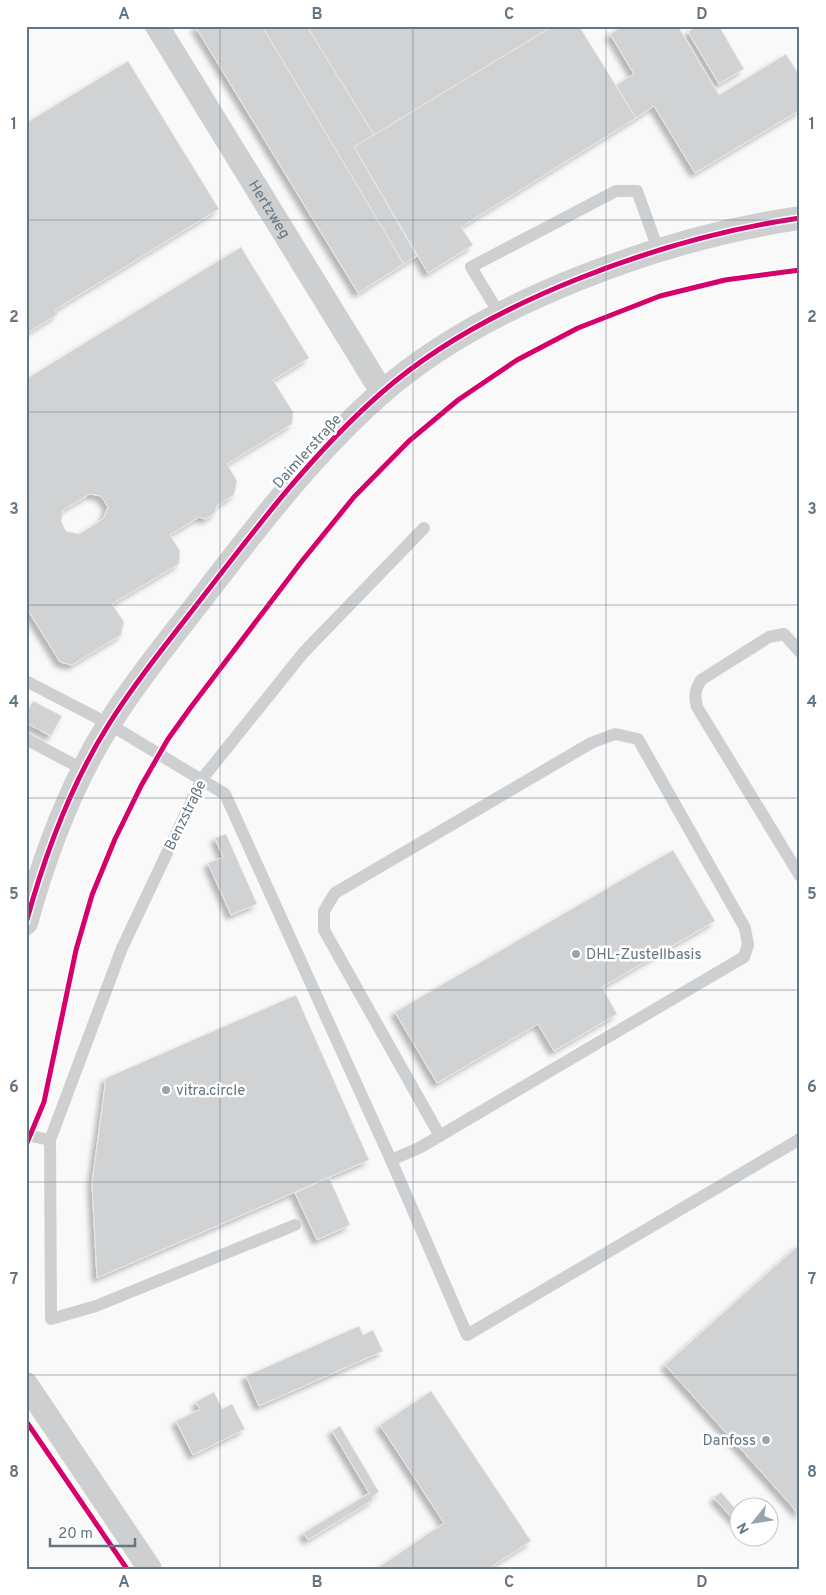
<svg xmlns="http://www.w3.org/2000/svg" width="826" height="1595" font-family="Overpass,sans-serif">
	<style>
		.building { fill: #d0d2d3; stroke: #e8e8e8; fill-rule: evenodd; filter: url(#shadow) }
		.lines { fill: none; stroke-linecap: round; stroke-linejoin: round }
		.lane { stroke: #cecfd0; stroke-width: 12 }
		.street { stroke: #cecfd0; stroke-width: 24 }
		.cycleway-casing { stroke: #fff; stroke-width: 8 }
		.cycleway { stroke: #d6006c; stroke-width: 5 }
		.grid { fill: none; stroke: #657683; stroke-width: 1; stroke-opacity: 0.55 }
		.poi-dot { fill: #99a4ac; stroke: #fff; stroke-width: 2 }
		.labels { text-anchor: middle; stroke-width: 5; stroke-linejoin: round; paint-order: stroke }
		.street-label { font-size: 15px; fill: #657683; stroke: #fff }
		.poi-label { font-size: 15px; fill: #657683; stroke: #fff; text-anchor: start }
		.neatline { fill: none; stroke: #657683; stroke-width: 2 }
		.grid-label { font-size: 16px; text-anchor: middle; font-weight: bold; fill: #657683 }
	</style>
	<defs>
		<filter id="shadow"><feDropShadow dx="-4.5" dy="4.5" stdDeviation="2.5" flood-color="#0004"/></filter>
	</defs>
	<rect width="100%" height="100%" fill="#f9f9f9"/>
	<g class="building">
		<polygon points="195,26 262,26 404,264 358,293"/>
		<polygon points="262,26 307,26 374,135 354,147 417,256 404,264"/>
		<polygon points="307,26 553,26 374,135"/>
		<polygon points="553,26 579,26 636,118 461,227 473,245 428,273 354,147"/>
		<polygon points="623,26 678,26 719,95 786,54 800,76 800,110 695,173 654,106 636,118 616,85 634,74 610,34"/>
		<polygon points="697,26 719,26 744,69 719,84 688,32"/>
		<polygon points="128,61 219,209 55,310 58,314 26,334 26,123"/>
		<path d="M241 247 309 358 273 380 293 412 292 424 227 464 237 481 234 495 217 506 215 513 206 519 199 517 170 535 180 551 179 564 112 604 124 622 121 635 72 665 60 662 26 607V379ZM90 494 101 496 108 507 103 519 79 534 66 531 61 521 63 510Z"/>
		<polygon points="33,701 62,716 51,736 26,723 26,714"/>
		<polygon points="226,834 257,904 231,915 208,863 223,857 215,838"/>
		<polygon points="673,850 715,921 602,987 617,1014 554,1051 538,1024 437,1083 395,1012"/>
		<polygon points="296,995 369,1160 97,1278 92,1183 106,1078"/>
		<polygon points="329,1177 350,1225 317,1240 295,1193"/>
		<polygon points="800,1244 800,1515 665,1365"/>
		<polygon points="359,1326 363,1335 373,1330 383,1351 259,1406 246,1376"/>
		<polygon points="431,1391 531,1541 488,1569 376,1569 444,1523 380,1425"/>
		<polygon points="214,1392 222,1409 232,1404 245,1429 193,1455 176,1421 200,1409 196,1402"/>
		<polygon points="340,1426 379,1492 372,1497 373,1500 308,1540 303,1533 369,1493 332,1431"/>
		<polygon points="721,1492 738,1512 738,1520 736,1522 714,1498"/>
	</g>
	<g class="lines">
		<g class="lane">
			<polyline points="500,315 471,267 616,191 637,191 659,252"/>
			<path d="M800 652 784 634 769 637 701 680C695 690 694 695 697 707L800 876"/>
			<polyline points="26,681 109,724 225,794 391,1160 467,1335 800,1139"/>
			<polyline points="26,739 84,770"/>
			<polyline points="26,1135 50,1140 122,948 202,779 304,652 424,528"/>
			<polyline points="50,1140 51,1319 96,1306 295,1225"/>
			<polyline points="391,1160 419,1148 744,957 748,945 745,928 638,739 615,734 591,743 335,893 324,911 324,930 440,1136"/>
		</g>
		<g class="street">
			<path id="s1" d="M157 26 382 392"/>
			<path d="M26 923C45 854 71 784 109 724 138 678 172 637 205 594 259 524 313 453 380 394 484 302 663 238 800 218"/>
			<polyline points="26,1384 150,1569"/>
		</g>
		<defs>
			<g id="cycleway">
				<path d="M26 923C45 854 71 784 109 724 138 678 172 637 205 594 259 524 313 453 380 394 484 302 663 238 800 218"/>
				<polyline points="26,1145 44,1102 76,950 92,895 115,839 141,786 168,739 191,707 302,561 354,497 409,441 458,400 517,360 578,328 660,296 725,280 800,270"/>
				<polyline points="26,1421 127,1569"/>
			</g>
		</defs>
		<use href="#cycleway" class="cycleway-casing"/>
		<use href="#cycleway" class="cycleway"/>
	</g>
	<path class="grid" d="M220 26V1569M413 26V1569M606 26V1569M26 220H800M26 412H800M26 605H800M26 798H800M26 990H800M26 1182H800M26 1375H800"/>
	<g class="poi-dot">
		<circle cx="576" cy="954" r="5"/>
		<circle cx="166" cy="1090" r="5"/>
		<circle cx="766" cy="1440" r="5"/>
	</g>
	<g class="labels">
		<g class="street-label">
			<text dy="5" stroke="none"><textPath href="#s1" startOffset="215">Hertzweg</textPath></text>
			<text transform="translate(307 451) rotate(-48)" y="5">Daimlerstraße</text>
			<text transform="translate(185 815) rotate(-64)" y="5">Benzstraße</text>
		</g>
		<g class="poi-label">
			<text x="586" y="959">DHL-Zustellbasis</text>
			<text x="176" y="1095">vitra.circle</text>
			<text x="756" y="1445" text-anchor="end">Danfoss</text>
		</g>
	</g>
	<rect width="826" height="1595" fill="none" stroke="#ffffff" stroke-width="55"/>
	<g transform="translate(754 1522) rotate(240)"><circle r="24" fill="#ffffff" stroke="#c1c8cd"/>
	<path d="M0-4L9 19L0 12L-9 19Z" fill="#99a4ac"/>
	<text y="-8" font-size="14" font-weight="bold" text-anchor="middle" fill="#657683">N</text>
	</g>
	<path d="M50 1538v8h85v-8" fill="none" stroke="#657683" stroke-width="2.5"/>
	<text x="58" y="1538" font-size="15" fill="#657683" stroke="#ffffff" stroke-width="4" paint-order="stroke">20 m</text>
	<rect x="28" y="28" width="770" height="1540" class="neatline"/>
	<g class="grid-label">
		<text x="124" y="19">A</text>
		<text x="317" y="19">B</text>
		<text x="509" y="19">C</text>
		<text x="702" y="19">D</text>
		<text x="14" y="129">1</text>
		<text x="812" y="129">1</text>
		<text x="14" y="322">2</text>
		<text x="812" y="322">2</text>
		<text x="14" y="514">3</text>
		<text x="812" y="514">3</text>
		<text x="14" y="707">4</text>
		<text x="812" y="707">4</text>
		<text x="14" y="899">5</text>
		<text x="812" y="899">5</text>
		<text x="14" y="1092">6</text>
		<text x="812" y="1092">6</text>
		<text x="14" y="1284">7</text>
		<text x="812" y="1284">7</text>
		<text x="14" y="1477">8</text>
		<text x="812" y="1477">8</text>
		<text x="124" y="1587">A</text>
		<text x="317" y="1587">B</text>
		<text x="509" y="1587">C</text>
		<text x="702" y="1587">D</text>
	</g>
</svg>
